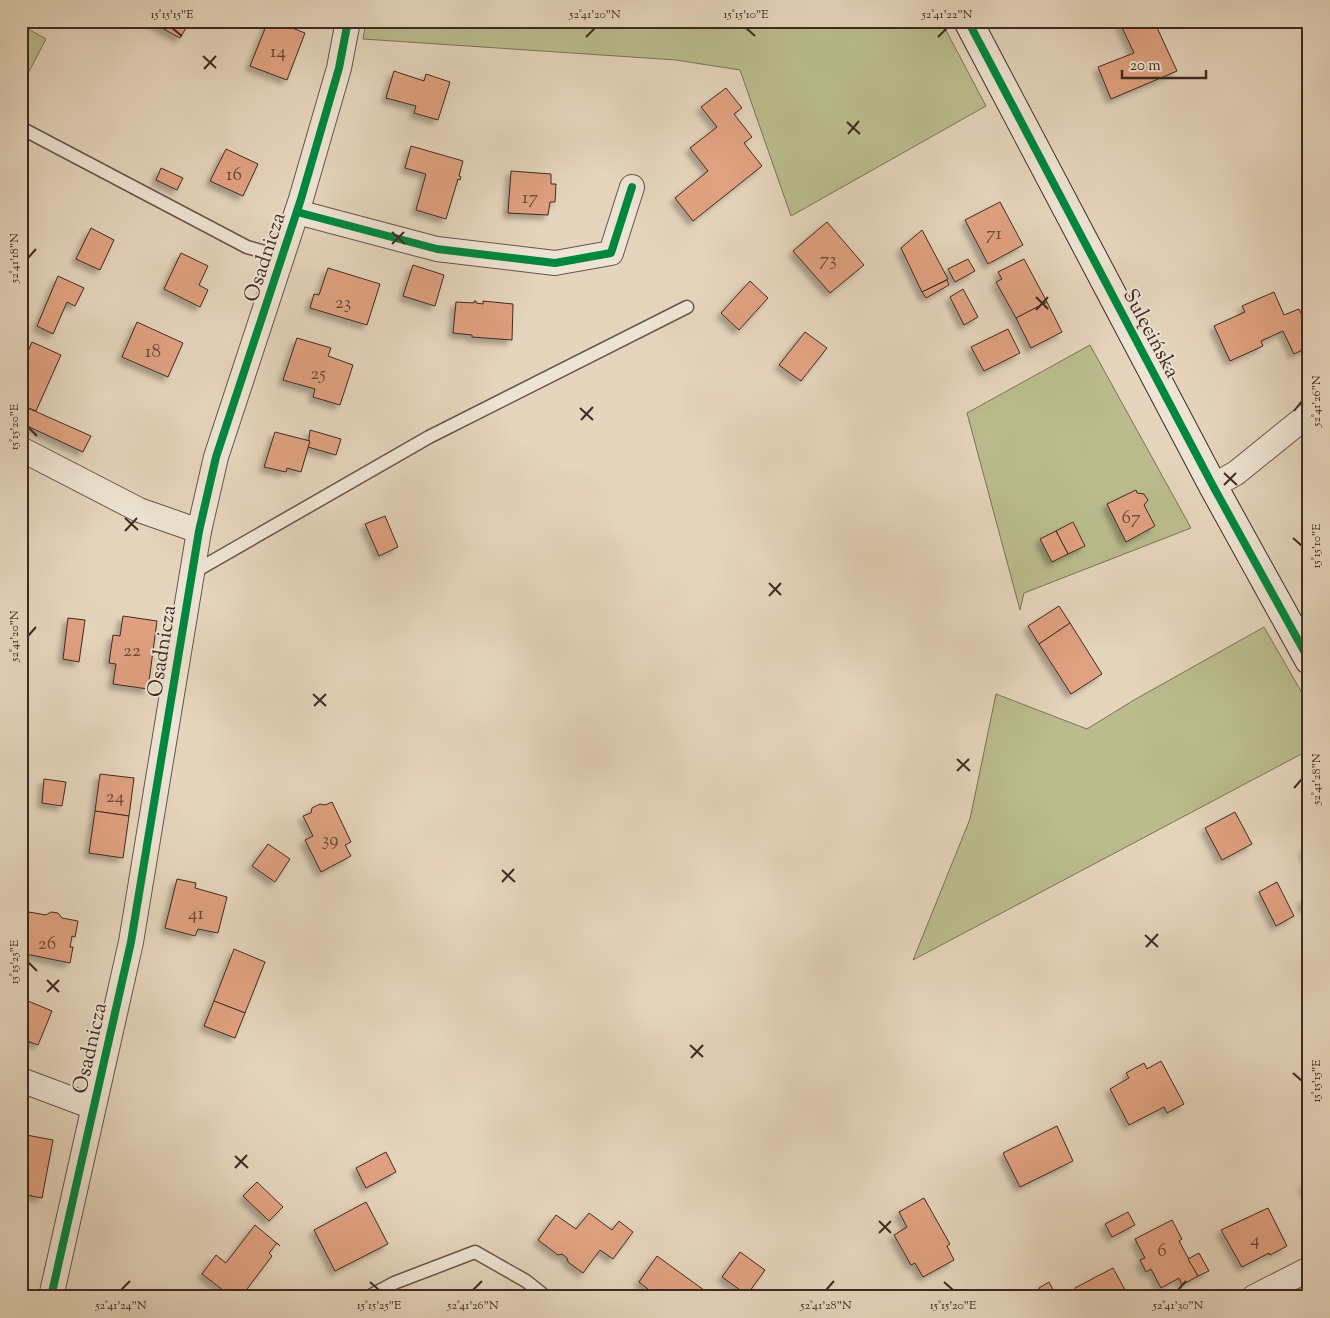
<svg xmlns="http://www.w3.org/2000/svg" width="1330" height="1318" font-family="'Sorts Mill Goudy',serif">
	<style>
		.green { fill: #babc8d; stroke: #7c7257 }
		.building { fill: #e0a180; stroke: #3f2921; filter: url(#shadow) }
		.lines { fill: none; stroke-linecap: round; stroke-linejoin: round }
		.lane-casing { stroke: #685448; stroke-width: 15 }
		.street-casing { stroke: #685448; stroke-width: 26 }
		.secondary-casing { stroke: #3f2921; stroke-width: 30 }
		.lane { stroke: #eee4d3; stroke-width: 12 }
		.street { stroke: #eee4d3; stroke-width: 24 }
		.secondary { stroke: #eee4d3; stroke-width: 28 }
		.cycleway-casing { stroke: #eee4d3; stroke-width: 11 }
		.cycleway { stroke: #00873e; stroke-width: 8 }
		.ticks { fill: none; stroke: #3f2921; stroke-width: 2 }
		.labels { text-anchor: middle; stroke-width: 4; stroke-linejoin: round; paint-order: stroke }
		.number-label { font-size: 19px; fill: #674739 }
		.street-label { font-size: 21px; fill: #3f2921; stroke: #eee4d3 }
		.neatline { fill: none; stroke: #3f2921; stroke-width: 2 }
		.ticks-label { font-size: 12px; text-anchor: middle; fill: #3f2921 }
	</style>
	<defs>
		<filter id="shadow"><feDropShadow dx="-4.5" dy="4.5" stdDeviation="2.5" flood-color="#0004"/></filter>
	</defs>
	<rect width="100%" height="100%" fill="#e5d5bc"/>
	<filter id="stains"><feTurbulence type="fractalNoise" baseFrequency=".004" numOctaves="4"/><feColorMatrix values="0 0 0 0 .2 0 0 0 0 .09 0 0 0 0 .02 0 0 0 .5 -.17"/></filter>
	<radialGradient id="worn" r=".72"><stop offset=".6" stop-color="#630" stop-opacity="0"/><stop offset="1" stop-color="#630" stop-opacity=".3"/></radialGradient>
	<g class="green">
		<polygon points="366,21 941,21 986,106 791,216 740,70 676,60 363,39"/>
		<polygon points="21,25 46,39 21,87"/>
		<polygon points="1090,345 1191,528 1024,593 1020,610 967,413"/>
		<polygon points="1264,627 1309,705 1309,750 913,960 970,819 996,694 1087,729 1134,700"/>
		<polygon points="1309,1266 1309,1297 1252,1297"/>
	</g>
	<g class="building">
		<polygon points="149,21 190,21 180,38"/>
		<polygon points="268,21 274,21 305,33 287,80 250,66"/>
		<polygon points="1123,21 1154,21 1177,71 1111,99 1098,67 1134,53 1120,23"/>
		<polygon points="394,71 424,81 426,74 450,82 438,120 414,113 416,106 386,98"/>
		<polygon points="726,88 742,108 734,114 752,137 744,143 762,166 693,221 675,198 708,171 690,148 717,127 701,107"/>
		<polygon points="411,146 463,161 459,176 461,177 460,180 458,179 446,219 416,210 426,174 405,168"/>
		<polygon points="226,149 258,164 243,196 210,181"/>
		<polygon points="161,168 183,178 177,190 156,180"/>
		<polygon points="511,171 551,174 551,184 556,184 555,202 550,202 548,215 508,213"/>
		<polygon points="1000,202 1023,245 988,264 965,220"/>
		<polygon points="827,222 864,265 830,293 793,251"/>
		<polygon points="91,228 114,240 100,270 76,259"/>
		<polygon points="922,230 948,279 922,292 901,248"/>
		<polygon points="181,253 208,266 199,285 208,290 200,307 164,289"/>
		<polygon points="968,259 975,271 955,282 948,269"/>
		<polygon points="1024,259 1047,302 1016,318 996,282 1002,279 998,272"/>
		<polygon points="413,265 444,275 435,306 403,296"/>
		<polygon points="328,268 380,284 367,325 310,308 314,294 319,295"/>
		<polygon points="58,276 84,288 75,306 67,302 53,334 37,326"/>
		<polygon points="947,280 949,285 926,298 922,292"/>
		<polygon points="750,281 768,298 739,330 721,313"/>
		<polygon points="963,289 978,317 964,325 950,297"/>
		<polygon points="1274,292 1284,315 1299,309 1309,329 1309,347 1294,354 1283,331 1261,341 1263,346 1230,361 1214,326 1245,312 1242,306"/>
		<polygon points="474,301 476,301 476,303 483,304 483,301 513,304 512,340 472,337 472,335 453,333 456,302 474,303"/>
		<polygon points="1047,302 1062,332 1031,348 1016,318"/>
		<polygon points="137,322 183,343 168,377 122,357"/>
		<polygon points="1008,329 1020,353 984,371 971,347"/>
		<polygon points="805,332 827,348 801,381 779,365"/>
		<polygon points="297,338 331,348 328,356 353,365 340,405 313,397 315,389 283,380"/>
		<polygon points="32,342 61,355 36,411 21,405 21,368"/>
		<polygon points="21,405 91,436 83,452 21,423"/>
		<polygon points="310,430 341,439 336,455 308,447"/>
		<polygon points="275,432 310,441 301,472 287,468 286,472 264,467"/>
		<polygon points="1136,490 1137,493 1144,494 1148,500 1144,505 1155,526 1126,542 1107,504"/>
		<polygon points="385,516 398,547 379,556 365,524"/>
		<polygon points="1073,522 1085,546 1068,554 1056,531"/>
		<polygon points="1056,531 1068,554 1052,562 1040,539"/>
		<polygon points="1059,606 1070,623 1039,644 1028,626"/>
		<polygon points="123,616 157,621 148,689 113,684 116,664 109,663 113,635 120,636"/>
		<polygon points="68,618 85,620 79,662 63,659"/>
		<polygon points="1070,623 1102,674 1071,694 1039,644"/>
		<polygon points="100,774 134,778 129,816 95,811"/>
		<polygon points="44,779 66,782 62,806 42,803"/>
		<polygon points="332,802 351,842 345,845 351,856 321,872 305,840 313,836 303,816 311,813 312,808 320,804 325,805"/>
		<polygon points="95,811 129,816 123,858 89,853"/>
		<polygon points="1235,812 1252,844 1222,860 1205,828"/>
		<polygon points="268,844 290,859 275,882 252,866"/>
		<polygon points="1309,847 1309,861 1303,850"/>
		<polygon points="177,879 196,883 195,888 227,897 218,933 198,929 195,936 165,928"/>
		<polygon points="1277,882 1294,916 1276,926 1259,892"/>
		<polygon points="1309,898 1309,908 1305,909 1301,901"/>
		<polygon points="29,912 46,915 51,912 58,913 62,918 78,921 75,937 72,936 70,947 73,947 70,963 21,953"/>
		<polygon points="234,949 265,962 245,1013 214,1001"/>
		<polygon points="21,998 52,1011 38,1045 22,1039 24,1036 21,1035"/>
		<polygon points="214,1001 245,1013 235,1038 204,1026"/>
		<polygon points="1161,1061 1184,1104 1167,1113 1164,1107 1129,1125 1110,1089 1129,1078 1126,1073 1144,1063 1147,1069"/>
		<polygon points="1057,1126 1073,1161 1020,1187 1003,1153"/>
		<polygon points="21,1134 53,1140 42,1198 27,1195 28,1190 21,1189"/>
		<polygon points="386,1152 396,1172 366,1188 356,1168"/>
		<polygon points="257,1182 283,1207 269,1221 243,1196"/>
		<polygon points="1309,1182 1309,1196 1303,1185"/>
		<polygon points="924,1198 950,1244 947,1246 954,1260 923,1277 915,1263 911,1265 894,1235 907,1227 899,1212"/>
		<polygon points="366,1202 388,1244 335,1271 314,1230"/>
		<polygon points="1268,1208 1287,1246 1270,1255 1269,1253 1242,1267 1221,1230"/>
		<polygon points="1128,1212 1135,1225 1112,1237 1105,1224"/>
		<polygon points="589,1213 612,1230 619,1221 633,1232 613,1259 600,1250 583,1273 568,1262 567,1258 562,1254 558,1255 538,1240 556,1215 576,1229"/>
		<polygon points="1172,1220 1182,1239 1179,1241 1198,1276 1182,1285 1179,1278 1161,1288 1151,1269 1146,1272 1140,1260 1145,1258 1135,1239"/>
		<polygon points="255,1225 280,1246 277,1243 269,1253 272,1256 241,1297 232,1297 202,1274 216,1255 226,1263"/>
		<polygon points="740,1252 765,1270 747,1295 722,1277"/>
		<polygon points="1199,1253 1209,1271 1198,1276 1188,1259"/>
		<polygon points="657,1256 708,1293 705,1297 658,1297 639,1282"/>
		<polygon points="1113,1268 1129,1297 1080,1297 1075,1288"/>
		<polygon points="1049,1282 1057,1297 1043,1297 1039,1288"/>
	</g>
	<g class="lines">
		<defs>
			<g id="lane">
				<polyline points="21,128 247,247 282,257"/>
				<polyline points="192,573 429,437 687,307"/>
				<polyline points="368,1297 394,1283 475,1252 526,1281 546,1297"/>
			</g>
			<g id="street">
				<polyline points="297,212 437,249 555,263 611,253 632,187"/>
				<polyline points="21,449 139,510 199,531"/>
				<polyline points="1213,486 1236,473 1309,414"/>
				<polyline points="21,1080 93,1107"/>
				<polyline points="51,1297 131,942 199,531 216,457 301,199 339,68 348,21"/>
				<polyline points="1254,1297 1309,1269"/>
			</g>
			<polyline id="secondary" points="968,21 1213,486 1309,660"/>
		</defs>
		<use href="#lane" class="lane-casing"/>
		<use href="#street" class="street-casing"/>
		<use href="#secondary" class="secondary-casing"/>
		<use href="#lane" class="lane"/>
		<use href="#street" class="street"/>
		<use href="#secondary" class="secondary"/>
		<defs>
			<g id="cycleway">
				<polyline points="968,21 1213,486 1309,660"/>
				<polyline points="297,212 437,249 555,263 611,253 632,187"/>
				<polyline points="51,1297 131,942 199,531 216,457 301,199 339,68 348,21"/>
			</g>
		</defs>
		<use href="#cycleway" class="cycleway-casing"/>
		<use href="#cycleway" class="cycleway"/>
	</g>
	<path class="ticks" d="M172 28 182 36M746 28 755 36M586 37 595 28M938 37 947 28M203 56 216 68M204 69 216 56M847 122 860 134M848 134 859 121M392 232 405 244M392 244 404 232M28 258 36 249M1036 297 1048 309M1036 310 1048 297M580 408 593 420M1294 411 1302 401M581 420 593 407M28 427 37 436M1224 473 1237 485M1224 485 1236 473M125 518 138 530M125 531 137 518M1293 538 1302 546M769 583 781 595M769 596 781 583M28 636 36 627M313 694 326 706M314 706 326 694M957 759 970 771M957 771 969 759M1294 788 1302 779M502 870 515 882M502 882 514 869M1145 935 1158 947M1146 947 1158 934M28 962 37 971M47 980 59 992M47 992 59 980M690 1045 703 1057M691 1058 703 1045M1293 1073 1302 1081M235 1156 248 1168M235 1168 247 1155M879 1221 891 1233M879 1233 891 1221M370 1282 379 1290M944 1282 953 1290M121 1290 130 1281M473 1290 482 1281M826 1290 834 1281M1178 1290 1186 1281"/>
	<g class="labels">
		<g class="number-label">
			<text x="278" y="57">14</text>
			<text x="234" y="180">16</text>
			<text x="530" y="203">17</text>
			<text x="994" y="239">71</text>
			<text x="828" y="265">73</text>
			<text x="343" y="308">23</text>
			<text x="153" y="357">18</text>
			<text x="318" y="379">25</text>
			<text x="1131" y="523">67</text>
			<text x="132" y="656">22</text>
			<text x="115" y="802">24</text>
			<text x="330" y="845">39</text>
			<text x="196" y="919">41</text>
			<text x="47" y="949">26</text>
			<text x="1255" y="1245">4</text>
			<text x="1162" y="1256">6</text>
		</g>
		<g class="street-label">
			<text transform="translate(264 257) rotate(-72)" y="7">Osadnicza</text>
			<text transform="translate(1152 333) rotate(62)" y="7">Sulęcińska</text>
			<text transform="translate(161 651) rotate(-81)" y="7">Osadnicza</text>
			<text transform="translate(89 1048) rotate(-77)" y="7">Osadnicza</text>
		</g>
	</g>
	<rect width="1330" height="1318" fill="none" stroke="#e5d5bc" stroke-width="55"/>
	<path d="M1122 70v8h84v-8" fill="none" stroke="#3f2921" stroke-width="2.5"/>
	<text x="1130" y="70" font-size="15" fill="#3f2921" stroke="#eee4d3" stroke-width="4" paint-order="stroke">20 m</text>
	<rect x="28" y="28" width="1274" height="1262" class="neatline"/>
	<g class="ticks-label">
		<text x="172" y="18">15°15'15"E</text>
		<text x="595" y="18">52°41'20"N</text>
		<text x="746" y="18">15°15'10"E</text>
		<text x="947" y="18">52°41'22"N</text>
		<text transform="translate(14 258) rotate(-90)" y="4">52°41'18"N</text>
		<text transform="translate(1316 401) rotate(-90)" y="4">52°41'26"N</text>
		<text transform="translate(14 427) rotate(-90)" y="4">15°15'20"E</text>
		<text transform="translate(1316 546) rotate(-90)" y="4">15°15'10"E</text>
		<text transform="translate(14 636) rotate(-90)" y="4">52°41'20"N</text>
		<text transform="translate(1316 779) rotate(-90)" y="4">52°41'28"N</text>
		<text transform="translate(14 962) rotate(-90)" y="4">15°15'25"E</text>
		<text transform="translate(1316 1081) rotate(-90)" y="4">15°15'15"E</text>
		<text x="121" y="1309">52°41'24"N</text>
		<text x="379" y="1309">15°15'25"E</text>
		<text x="473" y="1309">52°41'26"N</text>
		<text x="826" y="1309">52°41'28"N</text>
		<text x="953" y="1309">15°15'20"E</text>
		<text x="1178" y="1309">52°41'30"N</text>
	</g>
	<rect width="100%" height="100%" filter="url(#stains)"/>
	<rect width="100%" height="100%" fill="url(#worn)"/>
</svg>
